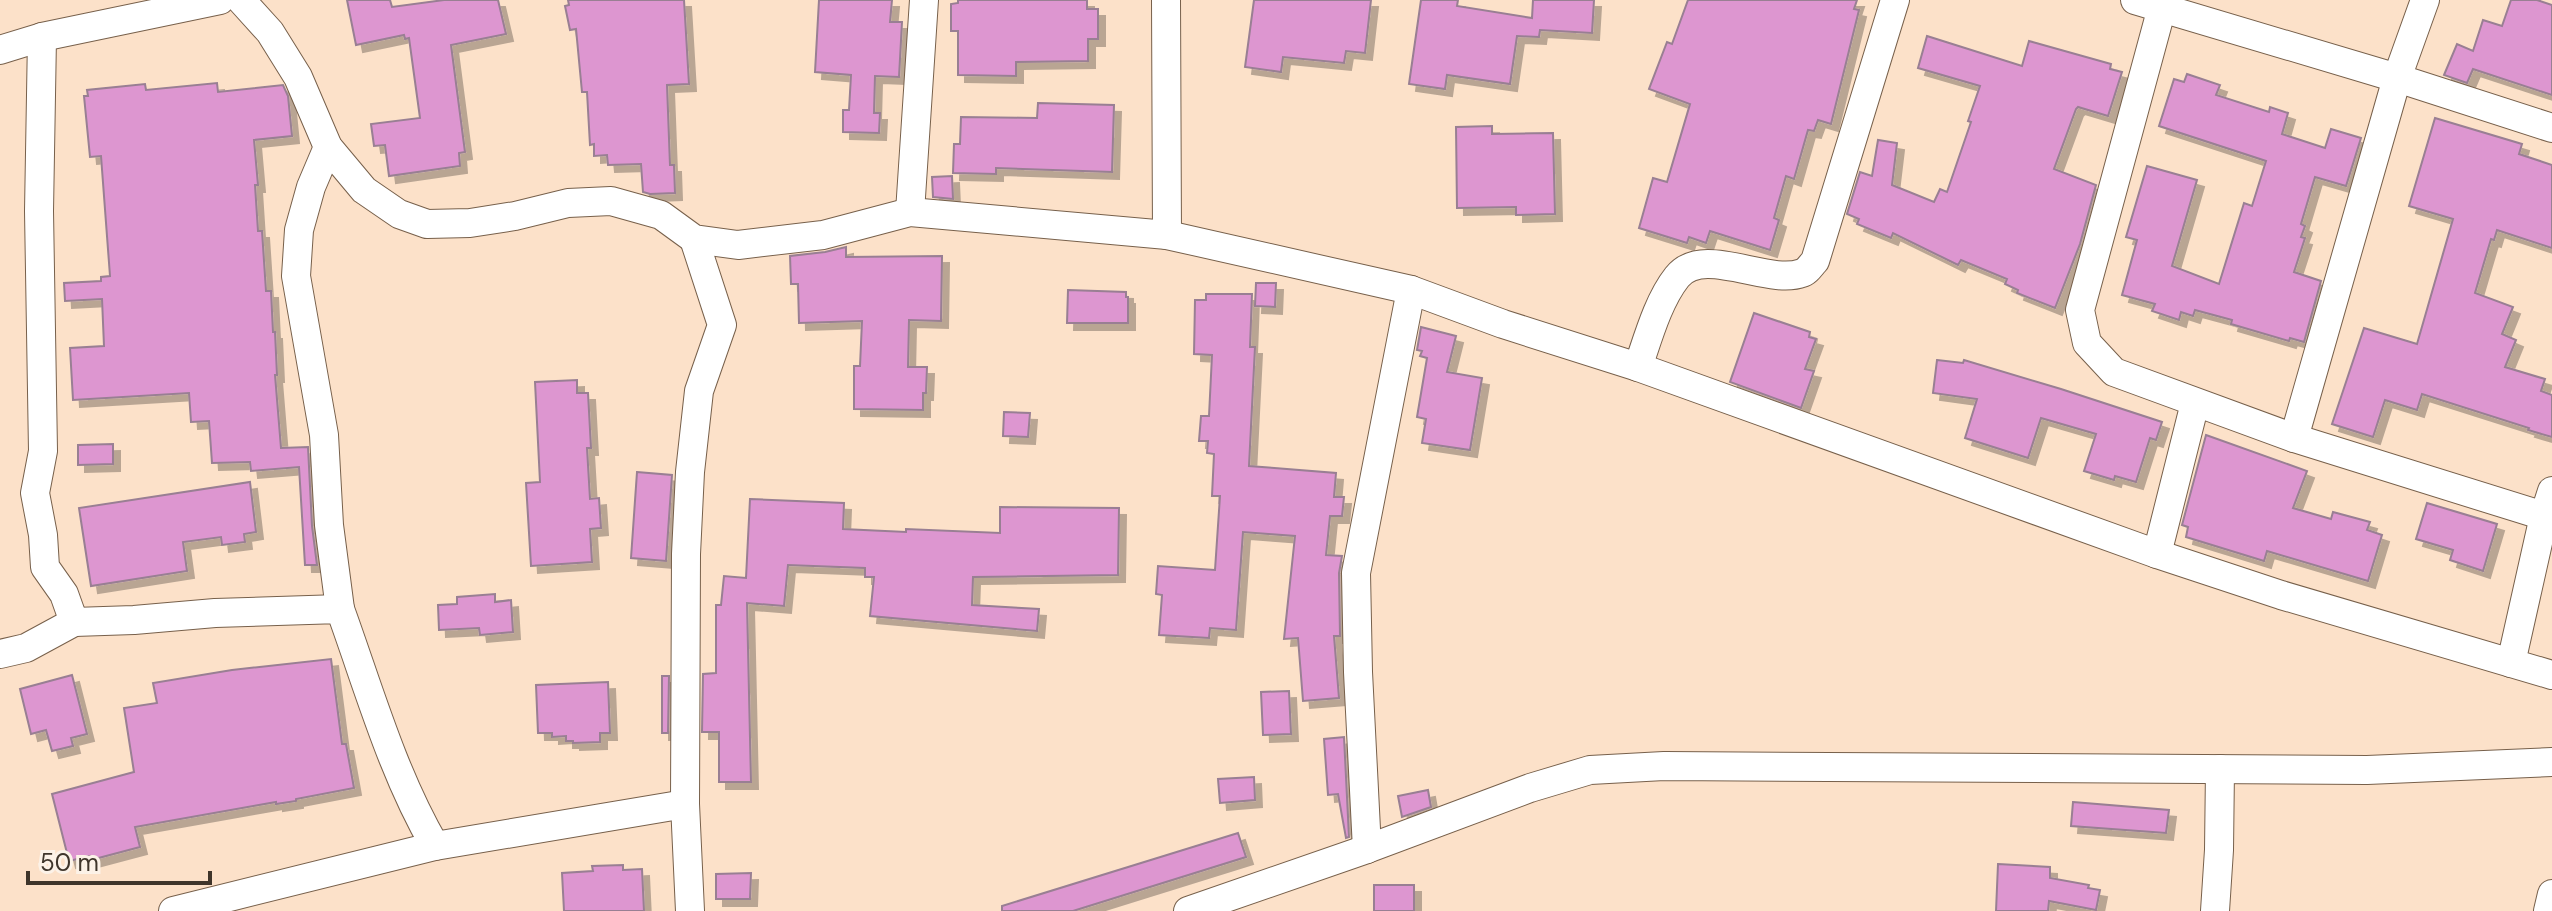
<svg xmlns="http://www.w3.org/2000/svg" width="2552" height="911" font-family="'DM Sans',sans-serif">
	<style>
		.building { fill: #dd96d0; stroke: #997f93; stroke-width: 2; filter: url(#shadow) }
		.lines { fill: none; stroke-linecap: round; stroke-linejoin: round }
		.minor-casing { stroke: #77604b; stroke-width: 30 }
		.minor { stroke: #fff; stroke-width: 28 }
	</style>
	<defs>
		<filter id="shadow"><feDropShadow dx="7" dy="7" stdDeviation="0" flood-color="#0004"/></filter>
	</defs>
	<rect width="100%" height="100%" fill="#fce1c9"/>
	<g class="building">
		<polygon points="347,0 390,0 392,7 444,0 498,0 506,34 451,45 465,152 459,153 460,166 389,176 385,145 374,146 371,124 420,118 409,38 405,39 404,35 356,45"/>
		<polygon points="568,0 684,0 689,84 667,85 670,165 674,165 675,193 650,194 643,192 641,164 608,165 607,155 594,156 594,144 590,145 587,92 582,92 576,29 570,30 565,6 569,5"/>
		<polygon points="819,0 892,0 890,22 902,22 899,77 875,76 874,113 880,113 879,133 843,132 843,110 849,110 851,75 815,72"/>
		<polygon points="958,0 1087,0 1087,9 1098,9 1098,39 1088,39 1088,61 1016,62 1016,76 958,75 958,31 951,31 951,4 958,3"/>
		<polygon points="1254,0 1371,0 1365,53 1346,51 1344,63 1283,57 1281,72 1245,67"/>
		<polygon points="1421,0 1458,0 1457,6 1532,18 1533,0 1594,0 1592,33 1540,30 1539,37 1517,36 1510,84 1447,75 1445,89 1409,84"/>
		<polygon points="1688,0 1857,0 1854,9 1859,10 1831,124 1818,120 1814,131 1808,130 1794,179 1786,176 1774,218 1779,220 1770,250 1710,231 1706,243 1689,237 1687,243 1639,228 1653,178 1667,182 1690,104 1649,89 1667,42 1672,44"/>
		<polygon points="2511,0 2537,0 2552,5 2552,95 2473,69 2467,83 2444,75 2457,44 2473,51 2483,20 2502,26"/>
		<polygon points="1927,36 2022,66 2029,41 2111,64 2110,69 2122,72 2108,116 2078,107 2076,109 2054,169 2096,185 2080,244 2055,308 2017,293 2018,290 2005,284 2007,279 1961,260 1958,265 1893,233 1891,238 1857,224 1859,219 1847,214 1860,172 1872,176 1878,140 1897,143 1892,185 1934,202 1940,189 1947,192 1971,122 1968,121 1980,86 1918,68"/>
		<polygon points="2187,74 2220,85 2216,95 2269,112 2270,107 2288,113 2282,134 2325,148 2331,129 2361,138 2346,186 2315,177 2301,224 2305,226 2301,237 2305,238 2294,272 2321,281 2304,342 2290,338 2289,341 2231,324 2232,320 2195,310 2193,316 2181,312 2179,320 2152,311 2155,304 2122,295 2137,240 2126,237 2147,166 2197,180 2172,266 2219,284 2244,203 2252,206 2266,161 2159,126 2174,79 2184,82"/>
		<polygon points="217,83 218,92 283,85 288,96 292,136 254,140 258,185 255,185 258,231 262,231 266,291 271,291 273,332 275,332 277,375 275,375 281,448 308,447 312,526 317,565 305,565 299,467 251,471 250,462 212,463 209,421 191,422 189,393 73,400 70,348 104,346 102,299 65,301 64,283 101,281 101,277 110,276 101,156 90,157 84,96 88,96 87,90 145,84 146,90"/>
		<polygon points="1038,103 1114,105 1112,172 996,168 996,174 953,173 954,144 960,144 961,117 1037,118"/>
		<polygon points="2435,118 2522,144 2519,154 2552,165 2552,248 2497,230 2494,240 2491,239 2475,293 2513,307 2502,334 2516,340 2505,367 2545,379 2541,391 2552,395 2552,437 2528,430 2529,428 2422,394 2417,410 2385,400 2373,437 2332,424 2364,328 2417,344 2453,219 2409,206"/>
		<polygon points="1492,126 1492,134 1553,133 1555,214 1516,215 1516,207 1457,208 1456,127"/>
		<polygon points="952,176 953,199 933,197 932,177"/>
		<polygon points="846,247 846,257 942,256 941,321 909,320 908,367 927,367 926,393 923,393 923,410 854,409 854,366 860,366 862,321 799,323 798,284 791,284 790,256 825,252"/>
		<polygon points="1256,283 1276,283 1275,307 1255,306"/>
		<polygon points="1068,290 1126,292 1126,297 1128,297 1128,323 1067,323"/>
		<polygon points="1206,294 1252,294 1250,347 1255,347 1249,466 1336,473 1334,497 1344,497 1342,516 1330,516 1326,555 1342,556 1339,573 1340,636 1334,636 1339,698 1303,701 1298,638 1284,639 1295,536 1243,532 1236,630 1210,628 1209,638 1159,635 1162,595 1156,594 1158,566 1215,570 1220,496 1212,496 1214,454 1207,453 1208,441 1199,441 1201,416 1209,416 1212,355 1194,354 1195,300 1206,300"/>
		<polygon points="1754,313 1810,332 1809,337 1816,339 1805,369 1814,371 1801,408 1730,382"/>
		<polygon points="1421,327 1456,336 1447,372 1482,378 1470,450 1422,443 1426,419 1417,417 1427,358 1420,356 1422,351 1417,350"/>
		<polygon points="1937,360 1963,363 1964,360 2061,389 2162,422 2156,440 2150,438 2136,482 2115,476 2114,480 2084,471 2096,434 2041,418 2028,458 1965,438 1977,399 1933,393"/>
		<polygon points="577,380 577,393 588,393 591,448 587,448 590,499 599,498 601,528 590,529 592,562 531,566 526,483 540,482 535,382"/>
		<polygon points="1004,412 1030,413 1028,437 1003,436"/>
		<polygon points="2206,435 2307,471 2293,508 2331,519 2333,512 2370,522 2367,530 2382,535 2368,581 2267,551 2264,561 2186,537 2188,527 2182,525"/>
		<polygon points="113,444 113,464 78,465 78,445"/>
		<polygon points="637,472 672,475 666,561 631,558"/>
		<polygon points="250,482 256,532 244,534 245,542 222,545 221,537 183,542 187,571 91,586 79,508"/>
		<polygon points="750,499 844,503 843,529 906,532 906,529 1000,533 1000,507 1119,508 1118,575 973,577 972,605 1039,609 1037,631 870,616 874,577 865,577 865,568 788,565 784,606 747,603 751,782 719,782 719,732 702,732 703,674 716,673 716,605 721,605 724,576 746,578"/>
		<polygon points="2427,503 2497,524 2483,571 2450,560 2453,550 2416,539"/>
		<polygon points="495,594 495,602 511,600 513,632 480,635 479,628 439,630 438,605 457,604 457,597"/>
		<polygon points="331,659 342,744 346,744 354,788 296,799 296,801 276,804 276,802 135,827 140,847 91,860 90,856 69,861 52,794 134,772 124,708 157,703 153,683 232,670"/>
		<polygon points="72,675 87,734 71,738 73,746 52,751 46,730 31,734 20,689"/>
		<polygon points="662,676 669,676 668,733 662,733"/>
		<polygon points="608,682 610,733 600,733 600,742 573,743 573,741 566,741 566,736 552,737 552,733 538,733 536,685"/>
		<polygon points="1289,691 1291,734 1263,735 1261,692"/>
		<polygon points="1344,737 1349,837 1346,838 1338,794 1328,795 1324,739"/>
		<polygon points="1254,777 1255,800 1220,803 1218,779"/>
		<polygon points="1428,790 1431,807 1402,817 1398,796"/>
		<polygon points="2073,802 2169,810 2166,833 2071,826"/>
		<polygon points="1238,833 1246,857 1073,911 1002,911 1002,906"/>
		<polygon points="1998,864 2050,867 2050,878 2089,885 2088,888 2100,890 2096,910 2049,901 2048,911 1996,911"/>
		<polygon points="623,865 623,870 642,869 644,911 564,911 562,873 593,871 592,866"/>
		<polygon points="751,873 750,899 716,899 716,874"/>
		<rect x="1374" y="885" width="40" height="26"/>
	</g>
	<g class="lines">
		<defs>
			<g id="minor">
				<polyline points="241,0 270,32 298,77 328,147 364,190 399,214 427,224 470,223 515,216 568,203 611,201 661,215 694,239 738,245 823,235 910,212 1167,235 1411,290 1503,324 1638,367 2157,554 2281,595 2552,675"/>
				<polyline points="1166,0 1167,235"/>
				<polyline points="2135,0 2397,78 2552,128"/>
				<polyline points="2164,0 2080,310 2087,343 2114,372 2294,438 2544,516"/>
				<path d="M42 37 39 211 43 451 35 493 43 535 45 567 64 594 74 622 134 620 215 613 340 609C369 689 392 772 435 846"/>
				<polyline points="0,50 42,37 220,0"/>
				<polyline points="328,147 311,187 299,230 296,276 324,435 329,525 340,609"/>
				<polyline points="910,212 924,0"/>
				<path d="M1638 367C1648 338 1658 301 1677 277 1703 244 1768 286 1802 273 1807 272 1811 265 1815 261L1895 0"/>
				<polyline points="2294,438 2397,78 2425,0"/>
				<polyline points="2157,554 2195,403"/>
				<polyline points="0,654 26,648 74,622"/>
				<polyline points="2511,663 2544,516 2552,491"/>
				<polyline points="1367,849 1358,672 1356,573 1411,290"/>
				<polyline points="173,911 435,846 685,804"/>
				<polyline points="690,911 685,804 686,554 690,472 699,391 722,325 694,239"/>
				<polyline points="1188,911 1367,849 1530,788 1590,770 1664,766 2367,770 2552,762"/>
				<polyline points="2215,911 2219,850 2220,769"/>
				<polyline points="2548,911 2552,894"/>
			</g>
		</defs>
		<use href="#minor" class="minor-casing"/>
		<use href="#minor" class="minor"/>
	</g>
	<path d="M28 871v12h182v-12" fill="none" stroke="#3f352b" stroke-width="4"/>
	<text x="40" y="871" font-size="24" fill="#3f352b" stroke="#fcf2e8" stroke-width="6" paint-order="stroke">50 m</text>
</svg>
